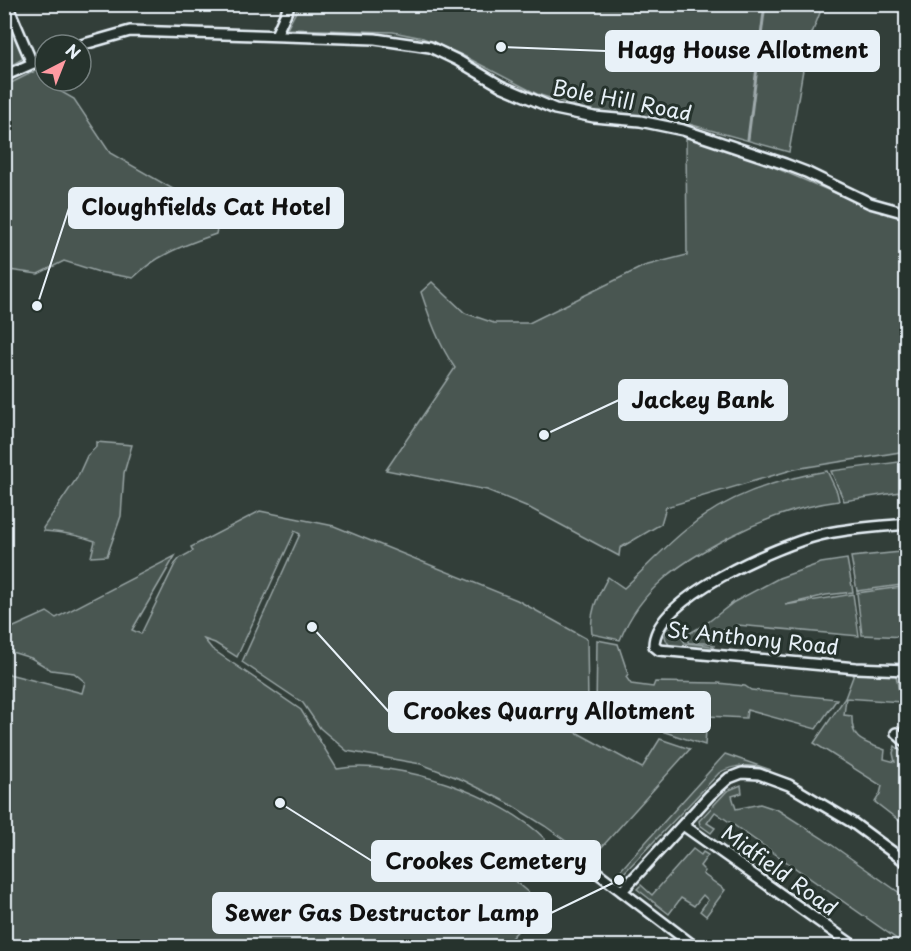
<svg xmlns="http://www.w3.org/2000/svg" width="911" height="951" font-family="'Playpen Sans',sans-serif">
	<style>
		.green { fill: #495651; stroke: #98a4a4; stroke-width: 1.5 }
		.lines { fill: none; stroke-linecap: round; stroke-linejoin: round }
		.stream { stroke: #9ea9ab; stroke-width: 3 }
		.street-casing { stroke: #e8f1f8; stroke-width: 14 }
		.street { stroke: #26332d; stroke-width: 9 }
		.labels { text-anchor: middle; stroke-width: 6; stroke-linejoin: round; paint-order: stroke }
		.street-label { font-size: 21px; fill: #e8f1f8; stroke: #26332d }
		.leader { fill: none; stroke: #e8f1f8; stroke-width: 2 }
		.callout-dot { fill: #e8f1f8; stroke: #26332d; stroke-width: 2 }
		.callout { fill: #e8f1f8; stroke: #e8f1f8; stroke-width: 2 }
		.callout-label { font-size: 22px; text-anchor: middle; font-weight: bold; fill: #111 }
	</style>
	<rect width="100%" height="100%" fill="#323e39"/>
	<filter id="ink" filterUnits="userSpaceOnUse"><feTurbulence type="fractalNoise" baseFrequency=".0167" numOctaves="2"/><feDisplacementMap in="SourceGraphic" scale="12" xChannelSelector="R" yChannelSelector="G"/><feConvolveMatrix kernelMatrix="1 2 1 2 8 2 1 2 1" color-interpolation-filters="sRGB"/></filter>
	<g filter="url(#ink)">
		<g class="green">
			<polygon points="300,4 823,4 823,5 807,46 789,152 678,121 591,111 537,94 462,55 423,38 393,32 287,29"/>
			<polygon points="4,14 24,58 5,69 4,69"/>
			<path d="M41 68 45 73V81H51L58 90 74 99 110 153 194 201 197 206 220 214 216 234C185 245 157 254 133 278L99 272 64 261 38 274 9 270 5 273V86Z"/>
			<path d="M686 137 752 158 868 207 906 217V451L795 469 666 507 661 524 620 548 619 556 526 506 487 490 386 470 455 368C439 345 430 319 421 292L432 282 465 313 494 323H529L644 266 687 255Z"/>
			<path d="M96 442 132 445 124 473 121 516 107 556 91 557 95 541C78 535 63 532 44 531L43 528 77 478 87 456 96 447Z"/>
			<polygon points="906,461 906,491 844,501 831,471"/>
			<path d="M827 471 837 492 839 501C800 506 766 518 731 536 683 561 641 587 620 640L592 634C589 611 598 596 608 577L624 588C645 569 665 546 688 528 726 496 779 479 827 471Z"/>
			<path d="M260 511 334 526 517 600 587 639 588 705 574 721V731L642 768 660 739 690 749 591 859 545 826 508 803 463 780 421 764 347 751 320 728 303 703 242 662 300 534 295 531 237 657 215 643 204 639 212 649 301 710 337 769C397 758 503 796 545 839L511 878 542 904 504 946H5V673L82 693 85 682 74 673 51 670 31 658 5 650V631L47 612 56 618 175 556 132 630 141 634 175 564 180 558 193 551 191 547Z"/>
			<polygon points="901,552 906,552 906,637 862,635 857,593 902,587 901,585 857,591 851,557"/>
			<polygon points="847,559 853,592 826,595 785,605 853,594 859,636 737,625 736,631 714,629 712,643 689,643 685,636 707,623 734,602 779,578 821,563"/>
			<path d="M672 621 685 643 714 646 713 648 670 646C662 636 664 630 672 621Z"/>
			<polygon points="597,640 618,644 628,674 626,677 631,684 653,687 655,682 718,683 745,686 751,690 837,699 816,729 747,710 746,718 707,716 705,745 596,710"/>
			<path d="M854 674 896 675 901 702 846 698 844 715 852 716C851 742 865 742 885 750L884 759 895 762 893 753 895 746 906 755V761L900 770 906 775V826L875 802 880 794 882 786 814 743 845 698Z"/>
			<path d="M725 754 771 770C753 765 735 763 719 773L620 877 618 873Z"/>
			<polygon points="741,785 742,793 732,796 736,809 760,804 778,810 822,838 904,896 906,901 906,944 904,946 899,946 901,942 715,812 707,823 715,828 711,833 700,825 699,821 727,791"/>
			<polygon points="693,849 701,855 703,852 708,855 700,866 705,871 703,874 725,890 706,916 700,911 708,900 703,895 694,906 681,898 669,914 637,889 641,885 652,895"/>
		</g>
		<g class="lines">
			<polyline class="stream" points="748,139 765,4"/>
			<defs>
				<g id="street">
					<polyline points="7,4 32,63"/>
					<polyline points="276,35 290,4"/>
					<polyline points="81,45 130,31 375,39 430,47 457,60 501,86 555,109 594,117 640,121 683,130 785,164 806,172 870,203 906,213"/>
					<polyline points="4,76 45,58"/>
					<path d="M906 524C878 527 848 528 820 535 780 545 653 598 654 646L659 650 856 668 906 670"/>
					<polyline points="896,733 906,742"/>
					<polyline points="683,825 854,946"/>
					<polyline points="586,864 694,946"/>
					<polyline points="622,891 710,795 729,778 742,773 759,774 789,785 853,823 906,862"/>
				</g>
			</defs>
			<use href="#street" class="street-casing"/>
			<use href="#street" class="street"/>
		</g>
	</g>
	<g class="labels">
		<g class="street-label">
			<text transform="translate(622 101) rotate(11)" y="7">Bole Hill Road</text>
			<text transform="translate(753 639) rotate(6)" y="7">St Anthony Road</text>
			<text transform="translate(779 871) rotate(36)" y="7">Midfield Road</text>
		</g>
	</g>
	<path class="leader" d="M501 47L606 51M37 306L69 208M544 435L619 400M312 627L389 712M280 803L372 861M619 880L551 913"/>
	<g class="callout-dot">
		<circle cx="501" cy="47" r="6"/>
		<circle cx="37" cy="306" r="6"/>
		<circle cx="544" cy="435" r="6"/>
		<circle cx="312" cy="627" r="6"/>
		<circle cx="280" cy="803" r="6"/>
		<circle cx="619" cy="880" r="6"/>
	</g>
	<g class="callout">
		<rect x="606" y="31" width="273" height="40" rx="6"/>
		<rect x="69" y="188" width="274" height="40" rx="6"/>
		<rect x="619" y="380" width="168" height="40" rx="6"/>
		<rect x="389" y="692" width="321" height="40" rx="6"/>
		<rect x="372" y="841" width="228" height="40" rx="6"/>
		<rect x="213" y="893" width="338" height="40" rx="6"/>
	</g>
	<g class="callout-label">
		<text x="743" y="58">Hagg House Allotment</text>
		<text x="206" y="215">Cloughfields Cat Hotel</text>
		<text x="703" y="408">Jackey Bank</text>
		<text x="549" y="719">Crookes Quarry Allotment</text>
		<text x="486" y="869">Crookes Cemetery</text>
		<text x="382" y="921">Sewer Gas Destructor Lamp</text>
	</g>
	<rect width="911" height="951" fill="none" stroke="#26332d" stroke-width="24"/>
	<rect x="12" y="12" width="887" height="927" fill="none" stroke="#e8f1f8" stroke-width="2" filter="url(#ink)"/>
	<g transform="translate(63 63) rotate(42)"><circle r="28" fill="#26332d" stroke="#747f7e" stroke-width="1.5"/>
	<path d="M0-4.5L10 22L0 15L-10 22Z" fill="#ff9aa2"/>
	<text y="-9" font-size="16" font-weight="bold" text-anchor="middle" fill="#e8f1f8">N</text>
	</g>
</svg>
